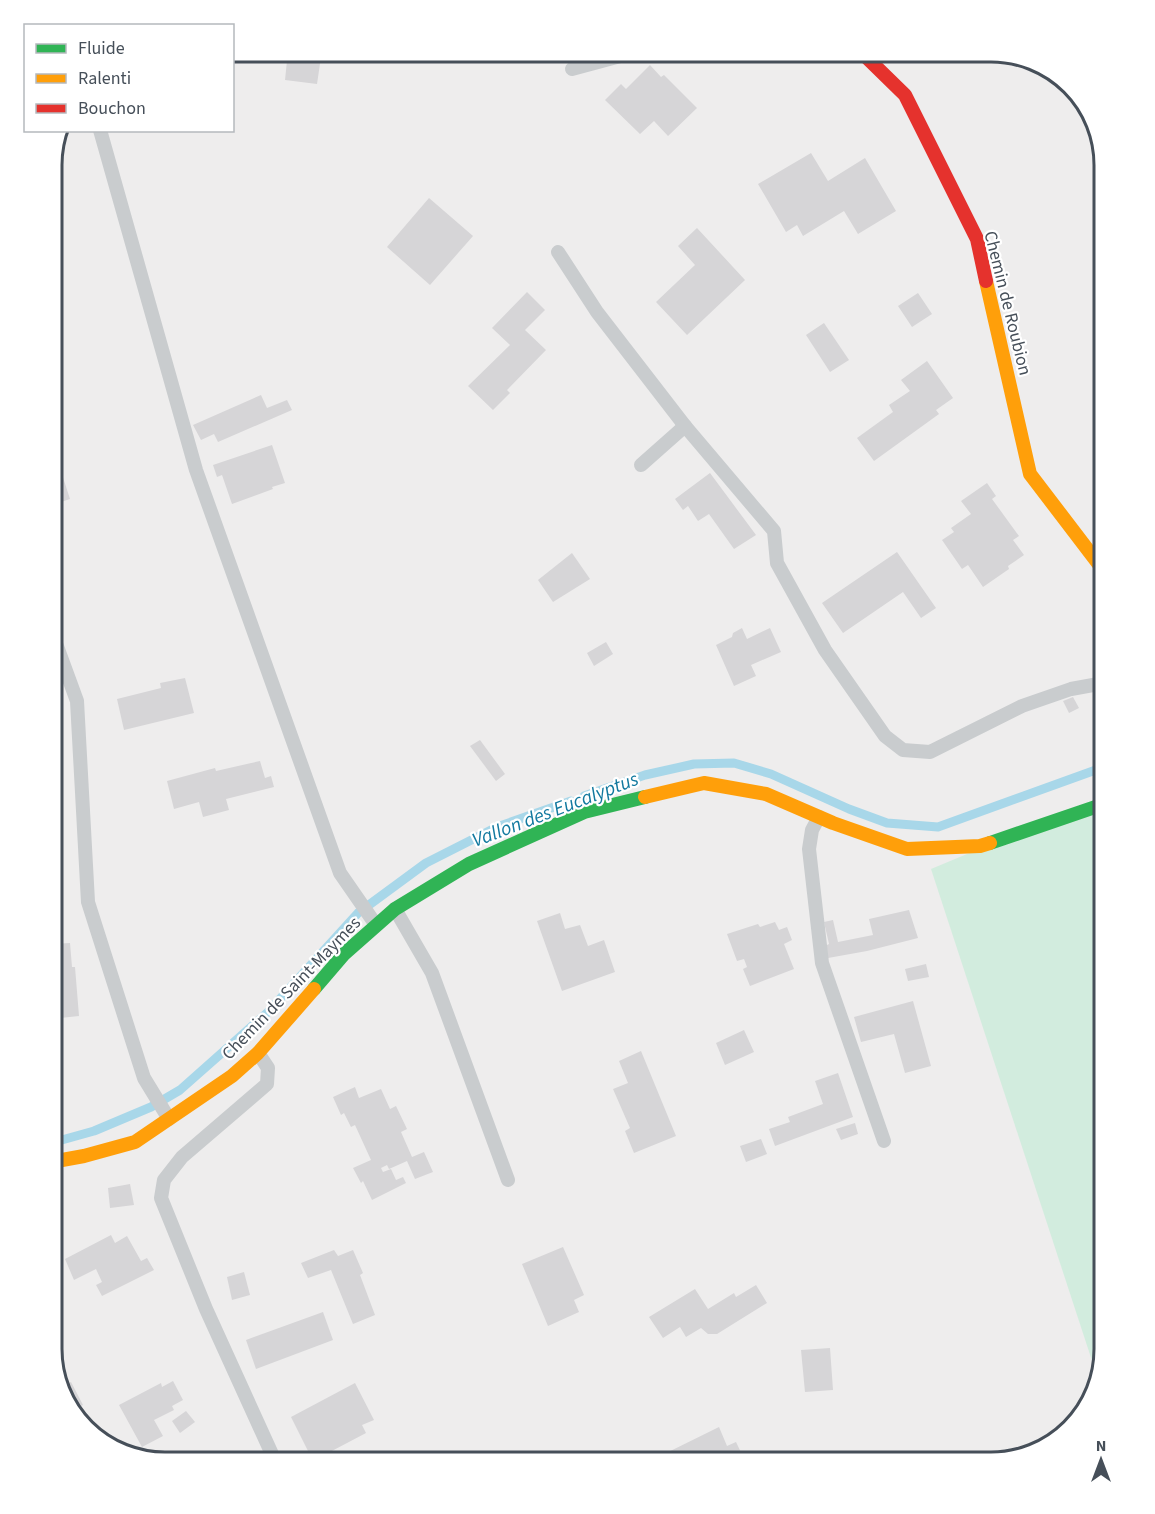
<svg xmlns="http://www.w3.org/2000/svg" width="1155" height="1514" font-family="'Source Sans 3',sans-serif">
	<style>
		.green { fill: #d2ecde }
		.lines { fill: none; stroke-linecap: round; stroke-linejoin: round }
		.stream { stroke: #a8d7e9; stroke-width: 9 }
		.building { fill: #d6d5d7 }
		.lane { stroke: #c9ccce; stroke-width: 14 }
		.fast { stroke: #30b455; stroke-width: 14 }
		.slow { stroke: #ff9f0a; stroke-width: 14 }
		.jam { stroke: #e5322d; stroke-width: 14 }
		.labels { text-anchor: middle; stroke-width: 4.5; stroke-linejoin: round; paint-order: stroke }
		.street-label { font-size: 18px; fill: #464f59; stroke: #fff }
		.water-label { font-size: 20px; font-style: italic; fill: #12799f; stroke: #fff }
		.rim { fill: none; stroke: #464f59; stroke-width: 3 }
	</style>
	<rect width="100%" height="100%" fill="#eeeded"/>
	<polygon class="green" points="1104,797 1104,1350 1097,1376 931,869"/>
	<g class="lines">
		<g class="stream">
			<polyline points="584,796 645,775 694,764 734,763 771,774 849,809 887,823 938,827 1104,767"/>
			<polyline points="51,1143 94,1131 151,1107 180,1090 268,1012 358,913 426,863 497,827 571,801"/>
		</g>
	</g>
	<g class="building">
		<polygon points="288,51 329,51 321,57 317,84 285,80"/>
		<polygon points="650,65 661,77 664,75 697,108 668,136 654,121 640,134 605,100 621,84 626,89"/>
		<polygon points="811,153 828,181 865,158 896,211 858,234 844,211 803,236 797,225 786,232 758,184"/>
		<polygon points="429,198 473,236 430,285 387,247"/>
		<polygon points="697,228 745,280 687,335 656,302 695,265 678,246"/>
		<polygon points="527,292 545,310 525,330 546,350 507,390 510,393 493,410 468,386 510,345 492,328"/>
		<polygon points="918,293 932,314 912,327 898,306"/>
		<polygon points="824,323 849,360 830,372 806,335"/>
		<polygon points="927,361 953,398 936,410 939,414 874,461 857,438 893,412 889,405 910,391 901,380"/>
		<polygon points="261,395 267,408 287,400 292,410 218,442 214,434 201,440 193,425"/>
		<polygon points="272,445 285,483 272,487 273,489 232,504 222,475 217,477 213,465"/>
		<polygon points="59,465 70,499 58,503 61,516 51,519 51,467"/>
		<polygon points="710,473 756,535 734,549 709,514 698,521 688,506 683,510 675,499"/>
		<polygon points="987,483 996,496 992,499 1019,536 1013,540 1024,555 1008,566 1009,569 983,587 968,565 962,569 942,540 954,532 951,528 971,514 961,501"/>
		<polygon points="897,552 936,608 921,618 903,592 843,633 822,603"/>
		<polygon points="572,553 590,579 553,602 538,580"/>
		<polygon points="742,628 747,639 770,628 781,652 751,665 756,676 734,686 716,645 732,637 733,633"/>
		<polygon points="606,642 613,654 594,666 587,653"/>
		<polygon points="185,678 194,713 124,730 117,699 161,688 160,683"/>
		<polygon points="1073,697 1079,708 1069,713 1063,701"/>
		<polygon points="480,740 505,774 496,781 470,746"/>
		<polygon points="260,761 265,778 271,776 274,787 226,799 229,810 203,817 199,802 174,809 167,781 215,768 216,771"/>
		<polygon points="51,832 53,832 55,855 51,855"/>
		<polygon points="909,910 918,938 867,951 828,958 825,946 829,944 824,922 833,920 838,942 873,935 869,919"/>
		<polygon points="560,913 565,929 580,925 588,946 604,940 615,972 562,991 537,921"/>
		<polygon points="775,922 779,930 787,927 792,940 784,944 794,969 750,986 743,969 747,967 744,959 737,961 727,934 758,924 760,927"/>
		<polygon points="70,943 72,967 75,967 79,1016 51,1019 51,944"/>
		<polygon points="926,964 929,977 908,981 905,969"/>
		<polygon points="913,1001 931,1066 905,1073 894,1034 861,1042 854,1017"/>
		<polygon points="744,1030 754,1052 725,1065 716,1043"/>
		<polygon points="641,1051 676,1136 634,1153 625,1131 630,1128 613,1089 628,1083 619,1061"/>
		<polygon points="838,1073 853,1117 775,1146 769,1129 790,1122 788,1117 823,1104 815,1081"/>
		<polygon points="355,1087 359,1098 381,1089 390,1109 396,1106 407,1129 401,1132 412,1157 424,1152 433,1172 415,1179 407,1161 389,1169 387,1165 381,1168 383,1172 391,1169 396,1180 403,1177 406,1183 372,1200 363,1181 361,1183 353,1168 371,1160 355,1125 351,1127 344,1113 341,1115 333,1097"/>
		<polygon points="855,1123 858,1134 841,1140 836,1129"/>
		<polygon points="761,1139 767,1154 746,1162 740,1146"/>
		<polygon points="130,1184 134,1205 110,1208 108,1188"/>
		<polygon points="111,1235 115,1243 127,1236 141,1261 147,1258 154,1270 102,1296 96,1285 102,1282 96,1269 74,1280 65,1259"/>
		<polygon points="563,1247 584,1295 574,1300 579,1312 548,1326 522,1264"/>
		<polygon points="334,1250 338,1256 353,1250 363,1273 360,1275 375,1315 353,1324 331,1270 308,1278 301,1263"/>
		<polygon points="244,1272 250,1295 232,1300 227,1277"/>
		<polygon points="756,1285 767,1303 717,1334 708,1334 701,1328 686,1337 680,1327 663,1338 649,1317 695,1289 708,1309 734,1293 736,1297"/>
		<polygon points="323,1312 333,1340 256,1369 246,1340"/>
		<polygon points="830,1348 833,1390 805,1392 801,1350"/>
		<polygon points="173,1381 183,1400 172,1406 174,1410 154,1420 163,1436 142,1447 119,1405 161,1383 162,1387"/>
		<polygon points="71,1382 83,1405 70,1412 62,1387"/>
		<polygon points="355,1383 374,1420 362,1425 366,1433 309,1463 304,1463 301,1458 309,1453 291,1417"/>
		<polygon points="186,1411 195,1422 180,1433 172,1421"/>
		<polygon points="719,1427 727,1446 736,1442 746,1463 646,1463"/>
		<rect x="908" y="1451" width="17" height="12"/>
	</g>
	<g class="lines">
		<g class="lane">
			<polyline points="572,69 639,51"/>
			<polyline points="100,130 196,470 340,873 376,925"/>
			<polyline points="558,252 597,312 685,426 774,531 777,563 825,650 885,736 903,750 930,752 1022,706 1071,689 1104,683"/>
			<polyline points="641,465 685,426"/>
			<polyline points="51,630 77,701 88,902 144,1078 169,1119"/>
			<polyline points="819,817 812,830 809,849 822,963 884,1141"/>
			<polyline points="395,909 432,973 508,1180"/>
			<polyline points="258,1053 268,1068 267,1084 182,1157 164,1180 161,1198 206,1309 276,1463"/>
		</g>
		<g class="fast">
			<polyline points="990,843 1104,804"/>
			<polyline points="314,989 344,954 395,909 469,864 584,812 645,797"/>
		</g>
		<g class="slow">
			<polyline points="986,281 1030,474 1104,571"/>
			<polyline points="645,797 704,783 766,794 833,823 907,849 980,846 990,843"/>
			<polyline points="51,1162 84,1156 135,1142 232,1076 258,1053 314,989"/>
		</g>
		<polyline class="jam" points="860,51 905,95 977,239 986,281"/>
	</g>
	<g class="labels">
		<g class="street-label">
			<text transform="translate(1008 303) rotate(76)" y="6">Chemin de Roubion</text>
			<text transform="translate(291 988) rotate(-46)" y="6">Chemin de Saint-Maymes</text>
		</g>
		<g class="water-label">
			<text transform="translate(555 809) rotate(-21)" y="7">Vallon des Eucalyptus</text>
		</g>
	</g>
	<path d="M0 0H1155V1514H0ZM165 62H991A103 103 0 0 1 1094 165V1349A103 103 0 0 1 991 1452H165A103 103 0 0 1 62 1349V165A103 103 0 0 1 165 62Z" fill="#fff" fill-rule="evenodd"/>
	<path class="rim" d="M165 62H991A103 103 0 0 1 1094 165V1349A103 103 0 0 1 991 1452H165A103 103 0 0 1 62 1349V165A103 103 0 0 1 165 62Z"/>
	<rect x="24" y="24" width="210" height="108" fill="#ffffff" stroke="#b5b9bd" stroke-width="1.5"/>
	<rect x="36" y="44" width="30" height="9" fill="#30b455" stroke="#b5b9bd" stroke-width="1.5"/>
	<text x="78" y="54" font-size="18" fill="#464f59">Fluide</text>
	<rect x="36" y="74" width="30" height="9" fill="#ff9f0a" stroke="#b5b9bd" stroke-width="1.5"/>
	<text x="78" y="84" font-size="18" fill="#464f59">Ralenti</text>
	<rect x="36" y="104" width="30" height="9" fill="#e5322d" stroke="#b5b9bd" stroke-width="1.5"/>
	<text x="78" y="114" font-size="18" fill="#464f59">Bouchon</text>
	<g transform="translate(1101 1460)" stroke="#ffffff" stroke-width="4.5" paint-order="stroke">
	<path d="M0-4.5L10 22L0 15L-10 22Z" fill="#464f59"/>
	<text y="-9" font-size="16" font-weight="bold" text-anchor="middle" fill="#464f59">N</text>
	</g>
</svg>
